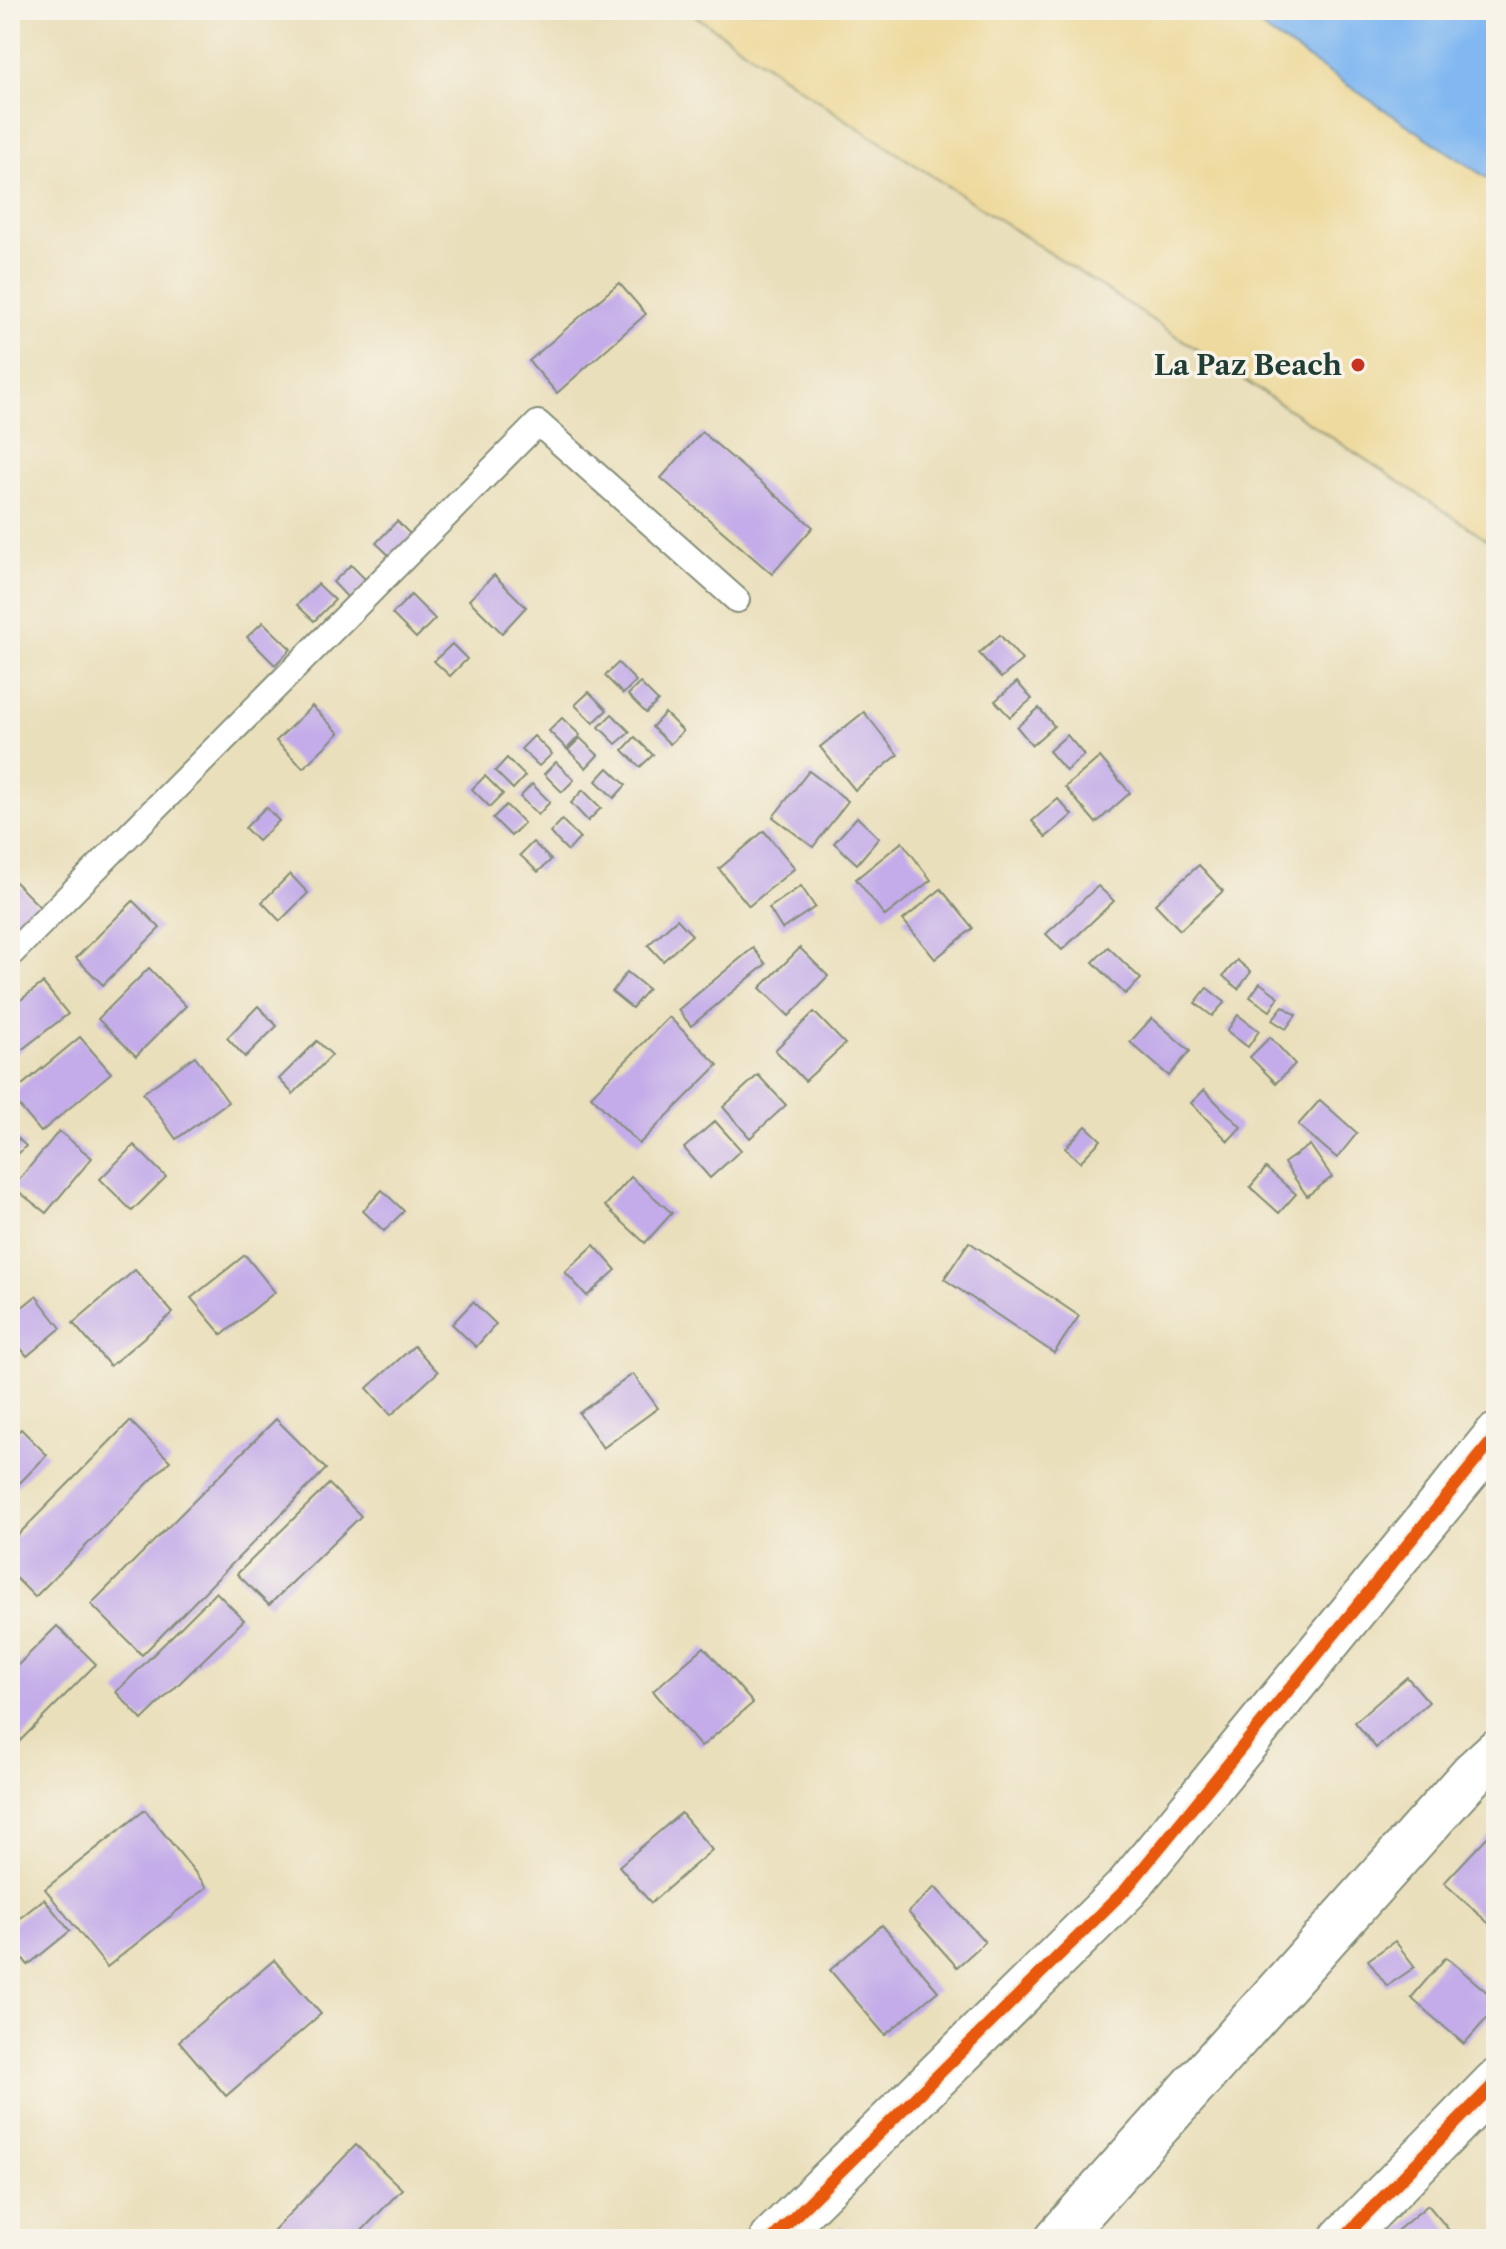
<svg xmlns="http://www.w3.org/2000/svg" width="1506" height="2249" font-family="'Libre Caslon Text',serif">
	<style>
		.sand { fill: #eeda9e; stroke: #868c69; stroke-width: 2 }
		.water { fill: #81b8f1; stroke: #507a92; stroke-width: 2 }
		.building { fill: #c3ace9 }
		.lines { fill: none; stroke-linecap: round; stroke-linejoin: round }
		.service-casing { stroke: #848e78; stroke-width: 28 }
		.minor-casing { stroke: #848e78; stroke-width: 48 }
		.service { stroke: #fff; stroke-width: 24 }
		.minor { stroke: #fff; stroke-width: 44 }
		.cycleway-casing { stroke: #f7f3e8; stroke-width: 17 }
		.cycleway { stroke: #e8590c; stroke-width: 12 }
		.poi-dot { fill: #c8321e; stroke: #f7f3e8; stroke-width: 3 }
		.labels { text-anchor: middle; stroke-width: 7; stroke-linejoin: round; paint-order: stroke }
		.poi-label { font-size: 28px; font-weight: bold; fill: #1f3d34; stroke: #f7f3e8; text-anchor: end }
	</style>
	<rect width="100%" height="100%" fill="#f7f3e8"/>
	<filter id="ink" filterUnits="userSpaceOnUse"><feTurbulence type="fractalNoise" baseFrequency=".0125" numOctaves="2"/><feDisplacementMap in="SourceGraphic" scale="16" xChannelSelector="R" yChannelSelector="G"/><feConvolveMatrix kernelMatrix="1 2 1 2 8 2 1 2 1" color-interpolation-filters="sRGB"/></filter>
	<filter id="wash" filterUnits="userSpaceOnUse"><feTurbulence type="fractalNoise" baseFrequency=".006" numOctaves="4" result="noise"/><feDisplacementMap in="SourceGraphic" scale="32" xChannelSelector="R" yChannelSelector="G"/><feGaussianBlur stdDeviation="1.8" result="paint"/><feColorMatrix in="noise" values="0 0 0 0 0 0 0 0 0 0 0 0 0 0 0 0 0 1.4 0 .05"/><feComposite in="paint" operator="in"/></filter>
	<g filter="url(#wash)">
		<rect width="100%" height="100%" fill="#eadfbb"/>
		<polygon class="sand" points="687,10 1235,10 1496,184 1496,545 842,117"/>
		<polygon class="water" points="1235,10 1496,10 1496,184"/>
		<g id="blocks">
			<g class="building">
				<polygon points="619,283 646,314 557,393 529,361"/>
				<polygon points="702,432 813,527 772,574 661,478"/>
				<polygon points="397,521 414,538 393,559 376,543"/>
				<polygon points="351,565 368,582 350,600 333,582"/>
				<polygon points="494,575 526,607 502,633 469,600"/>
				<polygon points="318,584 335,600 314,621 297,605"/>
				<polygon points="411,595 435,619 416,638 392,614"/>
				<polygon points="263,622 291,649 275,665 247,637"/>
				<polygon points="1000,635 1022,660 1001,678 979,653"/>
				<polygon points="452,644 467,659 450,676 434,661"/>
				<polygon points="618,663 636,681 623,694 605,676"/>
				<polygon points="1017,682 1032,699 1010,717 995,701"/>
				<polygon points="640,683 658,701 646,713 628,695"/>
				<polygon points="589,692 607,710 593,723 575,705"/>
				<polygon points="312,706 339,733 303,768 276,741"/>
				<polygon points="1039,708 1054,726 1032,745 1017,727"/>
				<polygon points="864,712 898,755 855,790 820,747"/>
				<polygon points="665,713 683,731 670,744 652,727"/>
				<polygon points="612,714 630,732 616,744 599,727"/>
				<polygon points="562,718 580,735 567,749 549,731"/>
				<polygon points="1067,735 1084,755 1066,771 1049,751"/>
				<polygon points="534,736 552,754 539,766 521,749"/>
				<polygon points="635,737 653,755 640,767 623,750"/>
				<polygon points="580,738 598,755 586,768 568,750"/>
				<polygon points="1100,757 1130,793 1096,823 1065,787"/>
				<polygon points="507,758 525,776 513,789 495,771"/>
				<polygon points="556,762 574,780 562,792 544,774"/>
				<polygon points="608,768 626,785 614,798 596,781"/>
				<polygon points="809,771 848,801 813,847 773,817"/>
				<polygon points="485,776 503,794 490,807 472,789"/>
				<polygon points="532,784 550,802 538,815 520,797"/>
				<polygon points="583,790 601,808 588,821 571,803"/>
				<polygon points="1058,799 1072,815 1046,837 1032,821"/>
				<polygon points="506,805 524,823 511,836 493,818"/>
				<polygon points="266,807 279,821 258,841 245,828"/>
				<polygon points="857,817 879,838 857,864 834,843"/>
				<polygon points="562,820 580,838 568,851 550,833"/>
				<polygon points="764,831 795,868 749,906 719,869"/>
				<polygon points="533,842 551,860 538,872 520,855"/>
				<polygon points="902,842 931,880 885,916 856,879"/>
				<polygon points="1199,865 1223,891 1180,930 1155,904"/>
				<polygon points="290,874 308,893 280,921 262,902"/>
				<polygon points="10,877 42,909 10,941"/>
				<polygon points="801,886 815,907 782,929 769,908"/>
				<polygon points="1098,886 1114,901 1062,950 1046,934"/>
				<polygon points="941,889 973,928 935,959 903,920"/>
				<polygon points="133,901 160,928 103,985 76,958"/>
				<polygon points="677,919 692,935 663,961 648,945"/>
				<polygon points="1108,947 1141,979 1125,994 1093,962"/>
				<polygon points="753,948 766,964 691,1026 678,1010"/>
				<polygon points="800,948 828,976 789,1016 760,988"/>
				<polygon points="1237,960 1251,972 1238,989 1223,976"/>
				<polygon points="149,968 186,1006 136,1056 98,1019"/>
				<polygon points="627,972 648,989 632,1008 612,992"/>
				<polygon points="43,983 68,1014 16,1054 10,1046 10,1008"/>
				<polygon points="1260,983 1279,997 1270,1011 1250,997"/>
				<polygon points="1207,988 1225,1002 1212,1016 1195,1003"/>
				<polygon points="258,1006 277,1026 245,1057 227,1038"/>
				<polygon points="1283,1006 1296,1015 1286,1029 1272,1020"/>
				<polygon points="814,1012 845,1044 805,1081 775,1050"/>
				<polygon points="1238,1015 1259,1031 1248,1047 1227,1031"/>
				<polygon points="669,1017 718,1065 639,1144 591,1096"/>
				<polygon points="1152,1018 1190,1051 1169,1076 1130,1042"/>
				<polygon points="80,1037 111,1073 41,1132 10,1095"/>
				<polygon points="1270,1037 1295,1064 1276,1083 1250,1057"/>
				<polygon points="317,1041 332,1055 293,1094 279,1079"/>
				<polygon points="195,1056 228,1102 176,1139 143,1093"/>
				<polygon points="758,1075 786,1105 750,1138 723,1107"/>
				<polygon points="1204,1090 1241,1127 1228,1141 1191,1103"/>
				<polygon points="1320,1100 1357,1133 1337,1158 1298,1125"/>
				<polygon points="715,1121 741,1150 710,1178 684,1148"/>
				<polygon points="1086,1126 1101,1140 1080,1162 1065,1148"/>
				<polygon points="10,1131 26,1146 10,1162"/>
				<polygon points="59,1131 92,1158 46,1213 13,1187"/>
				<polygon points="134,1145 166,1177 132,1211 100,1179"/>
				<polygon points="1310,1145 1332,1177 1307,1196 1284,1163"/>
				<polygon points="1266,1168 1296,1194 1279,1213 1250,1187"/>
				<polygon points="631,1177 672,1213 645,1243 605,1206"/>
				<polygon points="382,1190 404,1211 384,1231 363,1211"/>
				<polygon points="969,1242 1079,1316 1054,1353 944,1279"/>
				<polygon points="594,1245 616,1270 587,1296 565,1272"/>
				<polygon points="245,1255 275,1292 222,1335 191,1298"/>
				<polygon points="135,1270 173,1313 110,1366 73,1323"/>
				<polygon points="36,1296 61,1328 27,1356 10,1335 10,1317"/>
				<polygon points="473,1302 496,1324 476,1347 452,1324"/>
				<polygon points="414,1346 438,1372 391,1415 367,1388"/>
				<polygon points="633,1374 658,1408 603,1448 579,1413"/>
				<polygon points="276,1419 326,1469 142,1655 91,1604"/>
				<polygon points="130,1421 170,1461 35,1597 10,1572 10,1543"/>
				<polygon points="21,1429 47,1455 10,1493 10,1440"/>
				<polygon points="329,1484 361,1516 269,1605 237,1574"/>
				<polygon points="216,1592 244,1620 142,1720 116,1692"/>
				<polygon points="57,1626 96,1664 10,1751 10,1673"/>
				<polygon points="704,1647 753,1703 701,1747 653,1691"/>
				<polygon points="1407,1677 1429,1702 1376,1748 1355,1722"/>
				<polygon points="145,1810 207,1887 107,1967 45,1889"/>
				<polygon points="681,1813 712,1850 651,1903 619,1866"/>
				<polygon points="1490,1834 1496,1840 1496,1930 1444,1883"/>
				<polygon points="935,1887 985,1942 957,1967 908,1912"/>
				<polygon points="44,1899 70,1931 28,1965 10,1943 10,1926"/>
				<polygon points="882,1925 938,1991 885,2035 830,1970"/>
				<polygon points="1395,1941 1415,1967 1387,1986 1368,1960"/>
				<polygon points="1446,1957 1496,2000 1496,2008 1464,2044 1411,1998"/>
				<polygon points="274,1960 321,2014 226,2096 179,2041"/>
				<polygon points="356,2145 402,2189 354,2239 277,2239 271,2233"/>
				<polygon points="1428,2205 1449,2230 1438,2239 1387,2239"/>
				<polygon points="841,2226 853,2239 826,2239"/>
			</g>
		</g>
	</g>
	<g filter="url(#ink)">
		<use href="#blocks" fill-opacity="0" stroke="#848e78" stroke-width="2"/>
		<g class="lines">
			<defs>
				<polyline id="service" points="10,955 538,423 737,600"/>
				<g id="minor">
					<polyline points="772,2239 1126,1889 1496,1436"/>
					<polyline points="1057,2239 1473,1773 1496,1752"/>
					<polyline points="1342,2239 1496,2082"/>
				</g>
			</defs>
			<use href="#service" class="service-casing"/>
			<use href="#minor" class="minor-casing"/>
			<use href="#service" class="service"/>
			<use href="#minor" class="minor"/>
			<defs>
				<g id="cycleway">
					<polyline points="772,2239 1126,1889 1496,1436"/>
					<polyline points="1342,2239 1496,2082"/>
				</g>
			</defs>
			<use href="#cycleway" class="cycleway-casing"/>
			<use href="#cycleway" class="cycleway"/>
		</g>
	</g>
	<circle class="poi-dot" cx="1358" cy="365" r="8"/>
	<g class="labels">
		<g class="poi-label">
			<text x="1342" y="375">La Paz Beach</text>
		</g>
	</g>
	<rect width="1506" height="2249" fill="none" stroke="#f7f3e8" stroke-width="40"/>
</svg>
